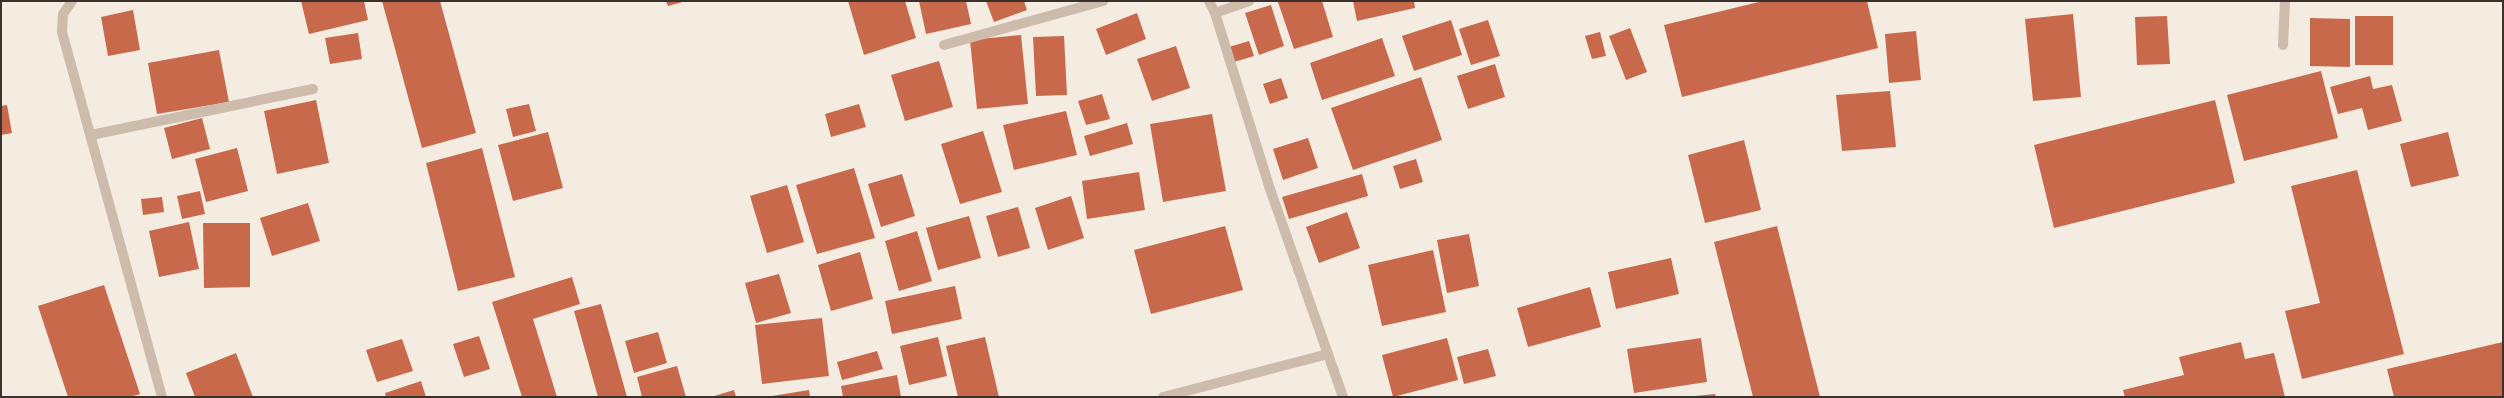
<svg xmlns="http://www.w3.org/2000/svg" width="2504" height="398" font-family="Ubuntu,sans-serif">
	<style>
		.building { fill: #c8694b }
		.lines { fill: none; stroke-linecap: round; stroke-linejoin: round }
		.street { stroke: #cdbbac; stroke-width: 10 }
	</style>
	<rect width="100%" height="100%" fill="#f4ebe1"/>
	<g class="building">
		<polygon points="301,1 364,1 368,20 309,34"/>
		<polygon points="382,1 440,1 476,133 422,148"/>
		<polygon points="666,1 686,1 668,6"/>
		<polygon points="848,1 905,1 916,38 864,55"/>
		<polygon points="919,1 966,1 971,24 926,34"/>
		<polygon points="986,1 1024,1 1027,10 994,22"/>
		<polygon points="1281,1 1322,1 1333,37 1294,49 1278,2"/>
		<polygon points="1353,1 1414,1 1415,8 1357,21"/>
		<polygon points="1763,1 1867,1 1878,48 1682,97 1664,25"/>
		<polygon points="1271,5 1284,46 1259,55 1245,13"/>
		<polygon points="133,10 140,50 108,56 101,17"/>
		<polygon points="1137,13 1146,39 1106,55 1096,29"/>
		<polygon points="2073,14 2081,97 2033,101 2025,19"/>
		<polygon points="2167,16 2170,64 2137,65 2135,17"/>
		<rect x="2355" y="16" width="38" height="49"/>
		<polygon points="2310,18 2350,19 2350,67 2310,66"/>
		<polygon points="1451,20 1462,55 1414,71 1402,36"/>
		<polygon points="1488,20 1500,56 1471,65 1459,29"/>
		<polygon points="1630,28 1647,72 1626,80 1609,36"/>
		<polygon points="1916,31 1921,80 1889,83 1885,34"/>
		<polygon points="1600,32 1606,56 1592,59 1585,36"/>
		<polygon points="358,33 362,59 330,64 325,38"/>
		<polygon points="1021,35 1028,104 977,109 970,40"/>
		<polygon points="1064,36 1067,95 1036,96 1033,37"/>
		<polygon points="1382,38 1395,76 1322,100 1310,63"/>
		<polygon points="1249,41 1254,56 1234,62 1229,47"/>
		<polygon points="1176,46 1190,88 1152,101 1137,59"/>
		<polygon points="219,50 229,102 157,114 148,63"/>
		<polygon points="939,61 953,107 905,121 891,75"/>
		<polygon points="1495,64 1505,97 1468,109 1457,76"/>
		<polygon points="2321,71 2338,138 2244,161 2227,95"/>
		<polygon points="2370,76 2373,89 2392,85 2402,121 2368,130 2362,108 2338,114 2330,87"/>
		<polygon points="1421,77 1442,140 1353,170 1331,108"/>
		<polygon points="1281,78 1288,98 1270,104 1263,84"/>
		<polygon points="1890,91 1896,147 1842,151 1836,95"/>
		<polygon points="1102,94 1110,119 1086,125 1078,101"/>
		<polygon points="316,100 329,163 277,174 264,111"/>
		<polygon points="2215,100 2235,183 2054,228 2034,145"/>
		<polygon points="529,104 536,131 513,137 506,109"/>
		<polygon points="859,104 866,127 831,137 825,114"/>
		<polygon points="7,105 12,133 1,135 1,106"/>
		<polygon points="1066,111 1077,155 1014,170 1003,125"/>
		<polygon points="1212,114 1226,191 1163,202 1150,124"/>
		<polygon points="202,118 210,149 172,159 164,128"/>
		<polygon points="1127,123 1133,144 1090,156 1084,136"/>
		<polygon points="983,131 1002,192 960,204 941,144"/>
		<polygon points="548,132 563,188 513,201 498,145"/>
		<polygon points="2448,132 2459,176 2411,187 2400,144"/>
		<polygon points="1308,138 1318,168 1283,180 1273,149"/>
		<polygon points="1744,140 1761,210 1705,223 1688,155"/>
		<polygon points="237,148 248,191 206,202 195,159"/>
		<polygon points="482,148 515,277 458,291 426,163"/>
		<polygon points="1416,159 1423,182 1400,189 1393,166"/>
		<polygon points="854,168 875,238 817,254 796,185"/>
		<polygon points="2357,170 2404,354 2302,379 2285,311 2320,303 2291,186"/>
		<polygon points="1139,172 1145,210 1087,219 1082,181"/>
		<polygon points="902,174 915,216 881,227 868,184"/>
		<polygon points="1362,174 1368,196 1289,219 1282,197"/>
		<polygon points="787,185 804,242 767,253 750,196"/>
		<polygon points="200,191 205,214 182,219 177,196"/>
		<polygon points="1071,196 1084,238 1048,250 1035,208"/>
		<polygon points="162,197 164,212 143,215 141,199"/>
		<polygon points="308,203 320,241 272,256 260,218"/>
		<polygon points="1018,207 1030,248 998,257 986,216"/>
		<polygon points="1347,212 1360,248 1319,263 1306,227"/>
		<polygon points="969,216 981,258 938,270 926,228"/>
		<polygon points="189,222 199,269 159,277 149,231"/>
		<polygon points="203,223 250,223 250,287 204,288"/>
		<polygon points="1225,226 1243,290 1151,314 1134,250"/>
		<polygon points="1777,226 1820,397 1753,397 1714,242"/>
		<polygon points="917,231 932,281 899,291 885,241"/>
		<polygon points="1469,234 1479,286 1447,293 1437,240"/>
		<polygon points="1433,250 1446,312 1382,326 1368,265"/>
		<polygon points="860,252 873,299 831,311 818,265"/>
		<polygon points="1671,258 1679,294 1616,309 1608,272"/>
		<polygon points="779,274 791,313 756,323 745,283"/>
		<polygon points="572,277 580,304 533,319 557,397 522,397 492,302"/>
		<polygon points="104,285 140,394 130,397 68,397 38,306"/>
		<polygon points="955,286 962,319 892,334 885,301"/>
		<polygon points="1590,287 1601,327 1528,347 1517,308"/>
		<polygon points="601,304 627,397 598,397 574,311"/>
		<polygon points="822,318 829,376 762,384 755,325"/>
		<polygon points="658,332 667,363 634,373 625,341"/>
		<polygon points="479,336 490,369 464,377 453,344"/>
		<polygon points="938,337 947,376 909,385 900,346"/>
		<polygon points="985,337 999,397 958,397 946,346"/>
		<polygon points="1447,338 1458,380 1393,397 1382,355"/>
		<polygon points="1701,338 1707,382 1634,393 1627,349"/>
		<polygon points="402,339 413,371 377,382 366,350"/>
		<polygon points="2241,342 2245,359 2274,353 2285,397 2125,397 2123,390 2184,375 2179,357"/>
		<polygon points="2503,342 2503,397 2394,397 2387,369"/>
		<polygon points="1488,349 1496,376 1464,384 1457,357"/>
		<polygon points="877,351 883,369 842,380 837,362"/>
		<polygon points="236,353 253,397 195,397 186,373"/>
		<polygon points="677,366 686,397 642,397 637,377"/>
		<polygon points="897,375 901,397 843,397 841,386"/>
		<polygon points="421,381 426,397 386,397 385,393"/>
		<polygon points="734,390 736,397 711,397"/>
		<polygon points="809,390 810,397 772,397 772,396"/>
		<polygon points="1715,394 1716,397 1695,397 1695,396"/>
	</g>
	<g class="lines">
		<g class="street">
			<polyline points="72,1 63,14 62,32 162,397"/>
			<polyline points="1209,1 1215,13 1270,189 1343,397"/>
			<polyline points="1215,13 1249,1"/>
			<polyline points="944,45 1103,1"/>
			<polyline points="2283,45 2285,1"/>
			<polyline points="91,135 313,89"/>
			<polyline points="1163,397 1328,354"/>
		</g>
	</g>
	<rect width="2504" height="398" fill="none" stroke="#3b302b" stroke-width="4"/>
</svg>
